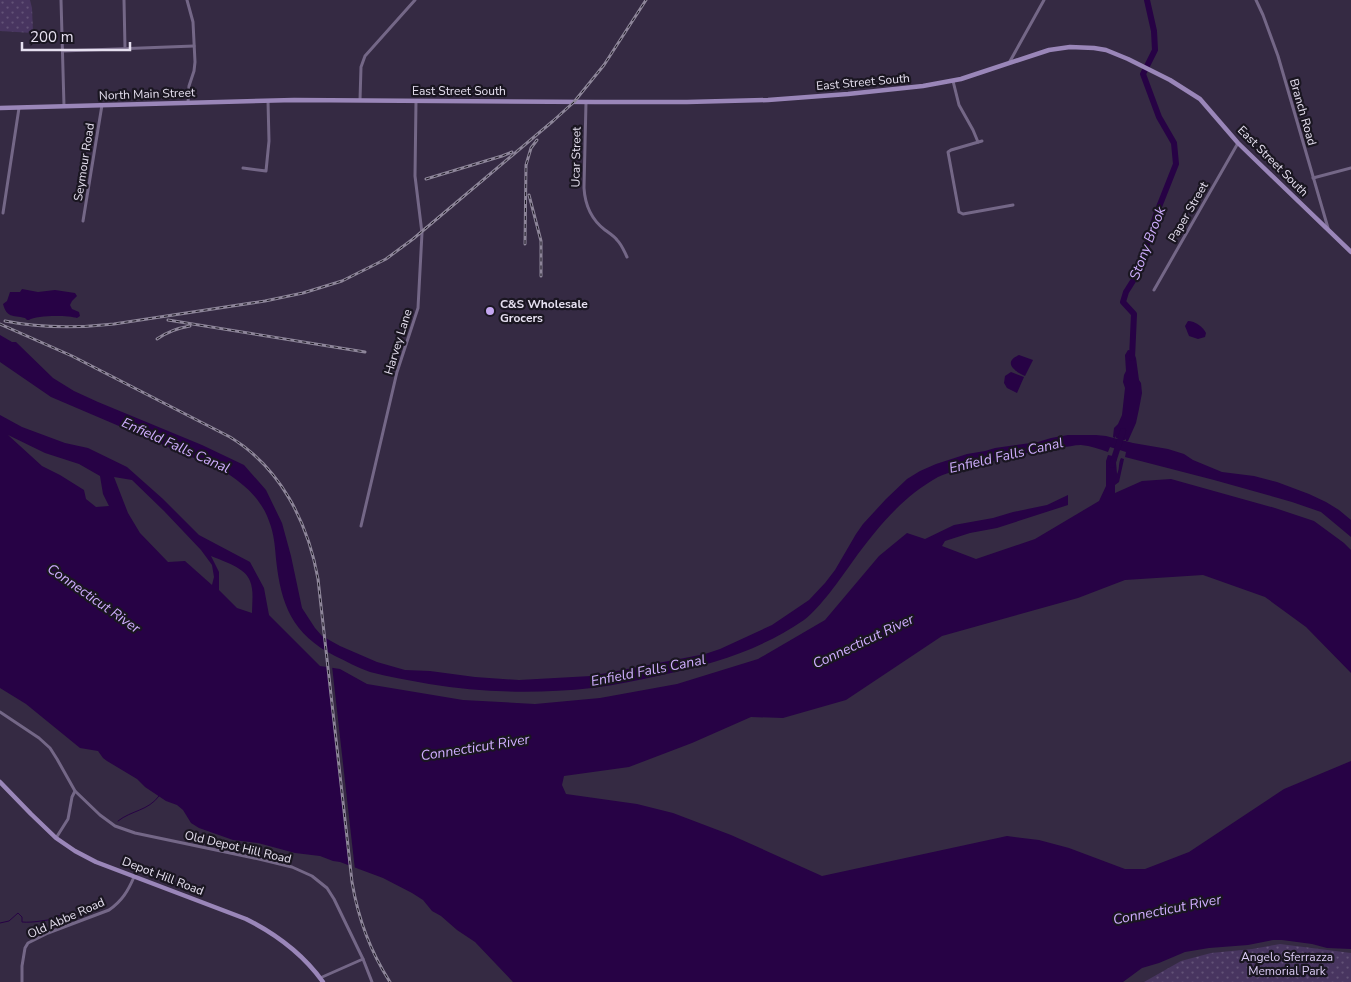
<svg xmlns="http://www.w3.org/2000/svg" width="1351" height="982" font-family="'Nunito Sans',sans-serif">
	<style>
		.park { fill: url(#park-dots) }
		.water { fill: #270245; fill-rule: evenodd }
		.pier { fill: #352a43 }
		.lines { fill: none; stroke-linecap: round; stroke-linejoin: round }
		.stream { stroke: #270245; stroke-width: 1 }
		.river { stroke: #270245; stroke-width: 6 }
		.street { stroke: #746787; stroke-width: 3 }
		.secondary { stroke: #9a86b9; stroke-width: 4.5 }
		.rail-casing { stroke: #8d8599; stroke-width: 3 }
		.rail { stroke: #1a1621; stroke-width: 1; stroke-dasharray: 4; stroke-linecap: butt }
		.poi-dot { fill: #c5a7f1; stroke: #1a1621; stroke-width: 2 }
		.labels { text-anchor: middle; stroke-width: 4.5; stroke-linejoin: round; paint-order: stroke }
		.street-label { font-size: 12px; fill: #e6e0f0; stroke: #1a1621 }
		.poi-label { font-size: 12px; font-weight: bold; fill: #e6e0f0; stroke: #1a1621; text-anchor: start }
		.park-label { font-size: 12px; fill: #dcccf5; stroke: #1a1621 }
		.water-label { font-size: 14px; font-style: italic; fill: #cfaefe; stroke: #1a1621 }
	</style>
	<defs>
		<pattern id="park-dots" width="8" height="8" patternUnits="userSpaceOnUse" patternTransform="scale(1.25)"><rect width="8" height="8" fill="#483560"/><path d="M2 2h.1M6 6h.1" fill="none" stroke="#625277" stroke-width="1.8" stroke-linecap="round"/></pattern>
	</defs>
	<rect width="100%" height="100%" fill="#352a43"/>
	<g class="park">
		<polygon points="0,0 30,0 32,8 33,33 0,31"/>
		<polygon points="1280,944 1351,953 1351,982 1144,982 1181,961 1211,953 1252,949"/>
	</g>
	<g class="water">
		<path d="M22 289 38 292 55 290 75 293 77 296 72 301 70 305 72 309 79 312 80 316 77 318C68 315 36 315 29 320H27L25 318C12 315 7 318 3 304L7 301 10 292H20Z"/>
		<path d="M1188 321C1195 321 1203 327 1206 333L1205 337 1198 339 1189 336 1185 326Z"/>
		<path d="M0 335 12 342H16L53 378 74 391 98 402 202 445 244 465 266 490 282 523 291 556 302 608 315 628 322 636 340 646 377 662 405 670 430 671 475 677 519 680 591 676 705 654 720 649 772 625 809 600 825 583 835 570 856 534 863 524 886 499 907 479 920 471 936 464 967 454 985 451 995 448 1038 442 1051 438 1068 435H1096L1106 436 1133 443 1168 449 1184 454 1193 460 1222 472 1254 476 1277 482 1309 494 1326 502 1339 510 1351 520V537L1321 512 1292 502 1214 480 1125 457 1126 452 1110 447 1108 452C1099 449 1091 446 1081 445 1074 445 1067 447 1060 448 1045 450 1031 452 1017 455 997 460 978 464 958 470 951 472 944 474 938 477 902 497 876 529 853 561 840 579 821 607 804 620 760 650 714 664 662 675 639 680 616 685 592 688 537 694 484 693 429 684 409 680 389 677 370 672 358 668 346 661 335 656 292 634 281 605 276 559 275 546 274 534 269 521 261 498 243 483 222 470L51 397 0 362Z"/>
		<polygon points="1128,350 1133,351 1136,358 1139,380 1141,383 1142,393 1139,409 1136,423 1128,441 1126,441 1126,439 1125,440 1123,440 1122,438 1121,439 1119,439 1119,437 1118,438 1116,438 1116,436 1115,438 1113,437 1114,428 1118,424 1122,415 1125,388 1123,382 1124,375 1126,371 1125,355"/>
		<path d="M1019 355 1033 360 1025 376C1015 372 1002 362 1019 355Z"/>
		<polygon points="1011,372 1024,377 1017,393 1007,388 1004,383 1005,376"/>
		<path d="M0 415 22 427 65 443 88 448 127 467 163 499 199 535 250 562 264 588 269 615 320 666 340 669 367 684 463 700 535 704 600 698 677 684 758 659 825 620 879 556 907 533 925 539 954 525 993 518 1013 512 1047 505 1068 495V505L997 528 970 533 945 541 942 546 976 559 1035 539 1099 501 1106 486V461L1108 455 1117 457 1116 462 1117 474C1120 469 1118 463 1121 458L1124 459 1119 482 1115 485V493L1142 481 1171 479 1275 508 1314 521 1344 543 1351 550V673L1306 627 1265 597 1203 575 1125 580 1078 598 942 636 846 700 783 718 751 717 692 743 629 767 564 776 562 785 566 794 637 804 673 813 731 835 822 876 1007 836 1039 840 1069 848 1125 869H1145L1189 852 1284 789 1351 761V949L1327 948 1312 944 1282 940H1273L1248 945 1209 948 1185 952 1159 963 1142 968 1123 982H513L475 942 457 930 441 916 432 911 423 900 412 893 383 878 340 862 333 861 320 856 295 853 258 843 233 840 199 828 191 823 183 810 177 805 166 801 145 787 137 779 107 761 103 758 98 751 80 748 26 704 0 688ZM8 435 45 453 79 464 100 476 103 494 109 506 96 507 86 499 84 490 60 475 42 466ZM114 477 132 480 164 511 201 550 212 565 214 577 212 585 185 561 168 562 140 533 128 513ZM211 556C223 561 246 568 250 581 254 591 252 602 252 613L237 608 219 590V572Z"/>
	</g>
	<polygon class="pier" points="327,665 332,666 355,870 350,869"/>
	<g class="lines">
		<g class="stream">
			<path d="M118 821C132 810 148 811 159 796"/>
			<path d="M0 923 9 921 18 913 22 917V922C34 923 44 920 56 919L58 916 72 913"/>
		</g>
		<g class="river">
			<polyline points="1132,358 1134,314 1123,302 1126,292 1138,273 1157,212 1176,164 1174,143 1159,117 1143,74 1155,50 1154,31 1147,0"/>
			<polyline points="1112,465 1123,431"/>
		</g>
		<g class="street">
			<polyline points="61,0 64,106"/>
			<polyline points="124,0 125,48"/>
			<polyline points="187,0 193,22 195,62 194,71 189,86 188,103"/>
			<polyline points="1256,0 1263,15 1278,56 1328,228"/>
			<polyline points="63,51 194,46"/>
			<polyline points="1009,63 1044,0"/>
			<polyline points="953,81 959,105 973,130 978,142"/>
			<polyline points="360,100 361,67 365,56 415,0"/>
			<path d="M586 102 584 188C585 205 592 220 605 230 609 233 614 236 617 240 622 245 624 251 627 257"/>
			<polyline points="982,141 951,150 948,152 959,212 963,214 1013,205"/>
			<polyline points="243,168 266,171 269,141 268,101"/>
			<polyline points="1313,178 1351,168"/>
			<polyline points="3,213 19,108"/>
			<polyline points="83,221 102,105"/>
			<polyline points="1154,290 1238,143"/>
			<polyline points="361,526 397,372 418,308 422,233 415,176 416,101"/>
			<polyline points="0,712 39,738 50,748 57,759 75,791 100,815 115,826 135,833 154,837 259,859 292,867 312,876 327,888 334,899 363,959 372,982"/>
			<polyline points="56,838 68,819 72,797 75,791"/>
			<polyline points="320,978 363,959"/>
			<path d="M22 982V966L25 948 28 943 48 933 109 910C122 901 128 891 134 877"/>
		</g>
		<g class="secondary">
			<polyline points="0,108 294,100 595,102 687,102 768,100 848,94 923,86 961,79 1049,50 1070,47 1094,48 1106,50 1128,59 1170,80 1200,99 1238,143 1351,252"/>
			<path d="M0 782 31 814 56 838 75 851 96 862 246 919C276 934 303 954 323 982"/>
		</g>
		<defs>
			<g id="rail">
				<polyline points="426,179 502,156 512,152"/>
				<polyline points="529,195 541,241 541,276"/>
				<polyline points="525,244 526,165 531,148 537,140"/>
				<polyline points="168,320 365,352"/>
				<path d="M5 321C40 328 78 328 114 324L265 301 303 293 342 281 386 259 413 239 553 121 574 102 604 65 646 0"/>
				<path d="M0 324 72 356 230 437C281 468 308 523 318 579L352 882C358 918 370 951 390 982"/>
				<path d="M157 339C167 332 178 328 190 326"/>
			</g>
		</defs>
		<use href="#rail" class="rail-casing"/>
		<use href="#rail" class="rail"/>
	</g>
	<circle class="poi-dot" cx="490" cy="311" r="5"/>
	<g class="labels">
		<g class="street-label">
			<text transform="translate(863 82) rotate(-5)" y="4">East Street South</text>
			<text x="459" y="95">East Street South</text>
			<text transform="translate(147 94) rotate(-2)" y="4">North Main Street</text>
			<text transform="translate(1303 112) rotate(74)" y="4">Branch Road</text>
			<text transform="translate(576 157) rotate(-89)" y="4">Ucar Street</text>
			<text transform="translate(1273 161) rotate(45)" y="4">East Street South</text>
			<text transform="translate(84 162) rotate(-81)" y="4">Seymour Road</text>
			<text transform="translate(1188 212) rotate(-60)" y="4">Paper Street</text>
			<text transform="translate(398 342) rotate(-73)" y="4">Harvey Lane</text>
			<text transform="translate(238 847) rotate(13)" y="4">Old Depot Hill Road</text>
			<text transform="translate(163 876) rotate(21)" y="4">Depot Hill Road</text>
			<text transform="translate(66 918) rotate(-24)" y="4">Old Abbe Road</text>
		</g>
		<g class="poi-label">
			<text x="500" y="308">C&amp;S Wholesale<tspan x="500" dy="14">Grocers</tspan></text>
		</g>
		<g class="park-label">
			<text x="1287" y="961">Angelo Sferrazza<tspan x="1287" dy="14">Memorial Park</tspan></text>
		</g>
		<g class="water-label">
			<text transform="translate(1147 243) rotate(-69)" y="5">Stony Brook</text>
			<text transform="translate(176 445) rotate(24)" y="5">Enfield Falls Canal</text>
			<text transform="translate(1006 455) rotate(-13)" y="5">Enfield Falls Canal</text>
			<text transform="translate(94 598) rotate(35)" y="5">Connecticut River</text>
			<text transform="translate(863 641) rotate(-25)" y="5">Connecticut River</text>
			<text transform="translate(648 670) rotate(-11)" y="5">Enfield Falls Canal</text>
			<text transform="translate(475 747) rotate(-9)" y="5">Connecticut River</text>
			<text transform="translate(1167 909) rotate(-11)" y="5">Connecticut River</text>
		</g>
	</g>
	<path d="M22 42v8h108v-8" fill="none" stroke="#e6e0f0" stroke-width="2.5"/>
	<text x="30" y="42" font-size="15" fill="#e6e0f0" stroke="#1a1621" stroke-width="4" paint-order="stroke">200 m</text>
</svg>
